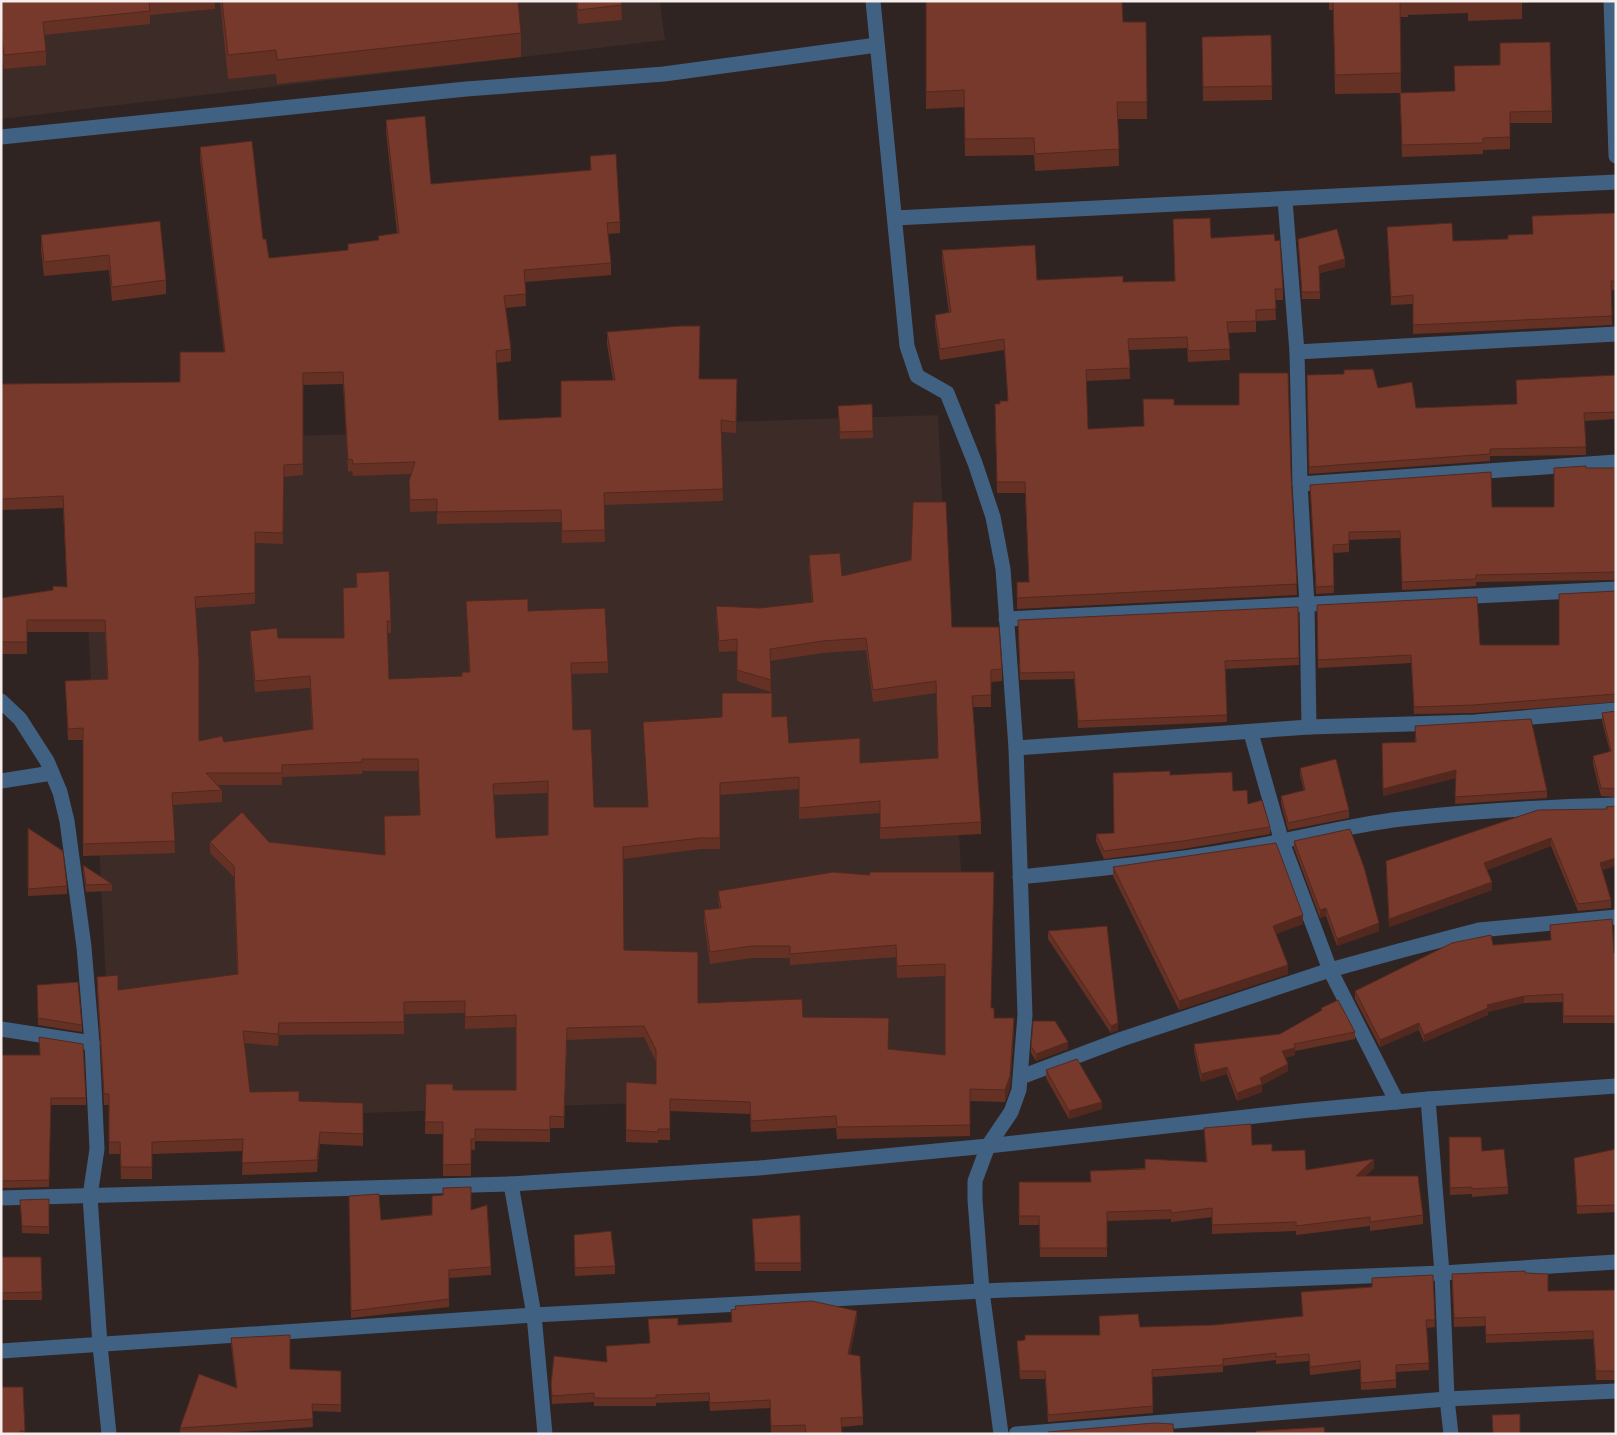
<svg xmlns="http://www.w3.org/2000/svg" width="1617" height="1435" font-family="'Nunito Sans',sans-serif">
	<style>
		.built { fill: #3c2b27 }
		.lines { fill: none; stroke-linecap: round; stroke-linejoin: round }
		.minor { stroke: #416183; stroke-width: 15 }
		.wall { fill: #653125; fill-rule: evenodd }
		.shaded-wall { fill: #53281e }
		.building { fill: #76392b; stroke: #53281e; fill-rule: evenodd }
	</style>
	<rect width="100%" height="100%" fill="#2f2422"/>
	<g class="built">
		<polygon points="1,1 660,1 665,40 1,119"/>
		<polygon points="938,415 972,1091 113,1122 79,443"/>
	</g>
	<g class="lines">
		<g class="minor">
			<polyline points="1611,1 1616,156"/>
			<polyline points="1,137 466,89 664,74 877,45"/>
			<polyline points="1285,200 1297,352 1300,484 1307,605 1309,727"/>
			<polyline points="895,218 1616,182"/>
			<polyline points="1297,352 1616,334"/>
			<polyline points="1300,484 1616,462"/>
			<polyline points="1006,619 1616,589"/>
			<polyline points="1,701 20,719 47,761 60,792 67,821 84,947 92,1043 97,1149 90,1196 100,1345 109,1434"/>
			<polyline points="1251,733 1282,842 1330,970 1397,1102"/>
			<polyline points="1016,748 1309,727 1475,722 1616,710"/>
			<polyline points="1,781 52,773"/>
			<path d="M1020 877C1107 868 1196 859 1282 841 1322 833 1360 824 1401 819 1472 811 1544 807 1616 805"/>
			<polyline points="1,1029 92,1043"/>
			<polyline points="1021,1077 1122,1039 1330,970 1399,951 1479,930 1616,917"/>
			<polyline points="1428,1099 1442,1273 1447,1399 1451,1434"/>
			<polyline points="511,1184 534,1315 545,1434"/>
			<polyline points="1,1198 511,1184 759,1168 988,1146 1011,1112 1019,1090 1025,1015 1016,748 1003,569 993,517 975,463 947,393 917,376 907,346 873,1"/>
			<polyline points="1,1351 534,1315 982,1291 1442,1273 1616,1262"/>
			<polyline points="1001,1434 982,1291 975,1200 975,1181 988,1146 1300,1111 1428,1099 1616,1086"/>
			<polyline points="1016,1434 1447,1399 1616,1391"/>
		</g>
	</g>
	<g class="wall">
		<polygon points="1,1 215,1 215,9 150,15 150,24 44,35 46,51 46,65 4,69 1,47"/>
		<polygon points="220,1 518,1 521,33 521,57 277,84 276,74 228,79"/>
		<polygon points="576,1 621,1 622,20 578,24"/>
		<polygon points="926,1 1123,22 1146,22 1147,119 1118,119 1119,166 1035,171 1034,155 965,156 964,107 926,109"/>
		<polygon points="1329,1 1533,1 1533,2 1522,3 1522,19 1468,21 1468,13 1408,15 1408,17 1400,17 1401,93 1454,91 1500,65 1500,43 1552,111 1552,123 1510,123 1510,149 1483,150 1483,154 1402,157 1400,93 1335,94 1333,10 1329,10"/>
		<polygon points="1271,35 1272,100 1203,101 1202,37"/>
		<path d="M386 120 431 184 590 170V156L620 222V233L608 234 611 263V275L525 282 526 306 506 308 511 349V361L496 363 499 420 561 417 613 380 607 344V332L699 379 737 390 736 433 721 432 723 501 604 505 605 542 562 543 561 522 437 524V511L410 512 409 481 411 474 353 476 352 471 348 472 343 384 303 385V475L284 477 283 544 255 543V604L196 608 199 741 224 742 312 729 310 688 255 692 250 642V631L278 638H344L343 588H356V573L391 621V633H388L389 679 462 676 469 672 466 601 528 611 608 662V673L572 674 573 730 594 807H648L643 722 772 717 789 743 860 763 938 758 936 693 873 702 866 650 823 653 770 661 771 692 737 681V651L719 652 716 618V606L760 608 812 602 809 567V555L842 576 952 627 1002 669V681L991 682V707H973L981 822V834L880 839V813L799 819V789L720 795V849H701L623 859 624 950 698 1003 803 1017 889 1049 945 1055V976L897 978 896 957 790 965V958H752L710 964 704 922V910L719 908 718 891 870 875 992 1008 994 1018 1014 1029 1010 1088 1005 1102 970 1101V1136L837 1139 836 1128 751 1132 750 1114 670 1111V1140H658V1143L626 1142V1082L656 1084V1062L644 1037 567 1040 564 1128H550V1142L475 1141V1150H471V1176H443V1134H425L426 1084 453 1090H516V1027L465 1029V1013L404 1014V1034L279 1035 278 1046 244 1043 250 1092 299 1101 363 1103V1146L320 1144 317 1172 242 1175 243 1151 152 1154V1179H121L120 1154H109V1105H104L97 988V977L118 990 237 974 234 877 210 853V842H269L385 855 384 816 420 815 418 771H362V774L282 777V785H216L222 790V802L173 805 175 853 83 856V740H68L65 681 107 679 105 632H27V654H1V598L53 590 67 587 63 508 1 510V384L180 382 224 352 200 159V147L263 239 269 258 348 250V244L378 240V236L397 233 386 132ZM548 793V835L496 838 494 795Z"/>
		<polygon points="1616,213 1616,290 1611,290 1612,325 1413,334 1413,304 1391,305 1387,227 1453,241 1508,239 1533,234 1532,216"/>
		<polygon points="1173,219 1211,238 1275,241 1283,289 1283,300 1275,300 1276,320 1256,321 1256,332 1228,333 1230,360 1188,362 1187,348 1129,350 1130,379 1086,381 1088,429 1144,426 1174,405 1291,473 1297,595 1017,609 1017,582 1029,582 1025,493 997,493 995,415 1000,404 1008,401 1004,350 940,360 935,326 935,315 949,313 942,261 942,250 1037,280 1123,282 1175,281"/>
		<polygon points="160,221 166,280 166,294 112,301 109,270 44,276 41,250 41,235"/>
		<polygon points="1298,239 1345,267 1320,273 1320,299 1302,299"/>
		<polygon points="1307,375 1378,388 1416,408 1517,404 1616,375 1616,419 1585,421 1586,455 1490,456 1490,461 1309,474"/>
		<polygon points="872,404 873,438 840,439 838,406"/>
		<polygon points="1586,468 1616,468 1616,580 1476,582 1476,586 1402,590 1400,538 1349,540 1349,552 1333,553 1334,593 1316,594 1310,485 1492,507 1554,507"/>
		<polygon points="1616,591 1616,702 1474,713 1414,714 1411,663 1318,668 1317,605 1480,645 1559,645"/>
		<polygon points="1298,607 1299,665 1225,669 1227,722 1078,728 1074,679 1020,680 1018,628"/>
		<polygon points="1616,711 1616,797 1601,796 1593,764 1593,756 1610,752 1602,721 1602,713"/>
		<polygon points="1415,726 1547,791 1547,798 1455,804 1456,778 1383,796 1382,743 1415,742"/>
		<polygon points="1300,768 1349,810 1349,818 1288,830 1281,803 1281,796 1304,791 1300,775"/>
		<polygon points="1170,775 1233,791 1248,804 1270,827 1270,834 1183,849 1104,859 1096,841 1096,834 1114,833"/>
		<polygon points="1616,806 1602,870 1611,900 1611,908 1578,911 1551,846 1487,870 1492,890 1389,927 1386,869 1606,809 1606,807"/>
		<polygon points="28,828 67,886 67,894 28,896"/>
		<polygon points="1294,841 1379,931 1337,946 1326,916 1320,918 1294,848"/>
		<polygon points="83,865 112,884 112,891 86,892 83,872"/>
		<polygon points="1113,867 1303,924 1276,934 1288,974 1179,1010 1113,876"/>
		<polygon points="1550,925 1614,953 1616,953 1616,1023 1563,1023 1563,1002 1524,1003 1488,1012 1488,1015 1424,1042 1419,1030 1380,1047 1355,999 1355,991 1493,945 1551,940"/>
		<polygon points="1048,931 1118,1030 1111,1033 1048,939"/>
		<polygon points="37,992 82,1025 82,1032 38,1025"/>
		<polygon points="1321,1008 1355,1032 1355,1039 1295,1051 1295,1055 1285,1058 1288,1071 1262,1085 1262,1092 1237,1101 1227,1074 1201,1082 1194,1051 1194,1044 1280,1034 1321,1011"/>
		<polygon points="1031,1046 1068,1049 1036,1061 1031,1053"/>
		<polygon points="1,1055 86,1098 86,1105 51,1105 49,1187 1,1188"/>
		<polygon points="1046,1070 1102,1109 1069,1119 1046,1078"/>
		<polygon points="1204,1128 1252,1145 1272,1151 1306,1170 1374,1168 1365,1176 1423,1215 1423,1224 1370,1231 1370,1226 1296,1235 1296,1231 1212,1234 1212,1217 1171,1222 1171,1219 1107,1221 1107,1257 1040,1257 1039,1225 1019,1225 1019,1182 1091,1182 1090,1171 1145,1168 1206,1162"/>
		<polygon points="1449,1137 1482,1151 1508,1187 1508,1194 1472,1197 1472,1194 1450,1195"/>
		<polygon points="1616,1149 1616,1212 1577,1214 1574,1158"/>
		<polygon points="349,1196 381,1220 471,1210 491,1267 491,1275 449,1278 449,1307 351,1318"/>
		<polygon points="49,1199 49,1234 22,1233 20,1200"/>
		<polygon points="800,1215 801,1271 755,1271 752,1219"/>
		<polygon points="574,1242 615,1266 615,1274 575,1276"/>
		<polygon points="1,1257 42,1292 42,1300 1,1300"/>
		<polygon points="1525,1273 1548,1291 1616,1290 1616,1380 1596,1380 1593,1339 1486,1343 1485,1326 1454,1327 1452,1282"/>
		<polygon points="1433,1275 1435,1327 1427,1328 1429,1370 1396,1372 1396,1388 1361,1390 1360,1369 1310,1375 1309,1361 1276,1364 1276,1360 1223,1366 1223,1372 1152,1377 1153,1413 1048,1422 1045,1379 1020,1379 1017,1348 1017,1341 1099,1335 1099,1316 1140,1327 1214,1325 1302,1316 1301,1292 1372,1287"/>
		<polygon points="735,1306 857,1319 850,1354 863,1417 863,1425 842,1427 842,1434 771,1434 770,1408 710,1411 709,1401 656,1403 656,1406 594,1406 594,1402 552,1404 551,1384 607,1362 650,1343 648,1319 678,1325 731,1322 731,1310 735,1309"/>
		<polygon points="231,1338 290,1369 341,1371 341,1412 312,1411 313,1427 207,1434 180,1434 180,1428 236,1387 231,1345"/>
		<polygon points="23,1387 25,1434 1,1434"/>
	</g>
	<g class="shaded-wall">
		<polygon points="1345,259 1345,267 1319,273 1319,266"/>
		<polygon points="1456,770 1456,778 1383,796 1383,789"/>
		<polygon points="1551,838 1551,846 1484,871 1484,863"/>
		<polygon points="1616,858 1616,866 1600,871 1600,863"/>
		<polygon points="1492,882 1492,890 1389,927 1389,919"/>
		<polygon points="1326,908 1326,916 1320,918 1320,910"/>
		<polygon points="1303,915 1303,924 1273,935 1273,926"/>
		<polygon points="1379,923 1379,931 1337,946 1337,939"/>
		<polygon points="1288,965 1288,974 1179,1010 1179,1001"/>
		<polygon points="1524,996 1524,1003 1488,1012 1488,1015 1424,1042 1424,1035 1487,1005"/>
		<polygon points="1014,1018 1014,1029 1010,1088 1005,1102 1005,1090"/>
		<polygon points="279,1023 279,1035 278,1046 278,1034"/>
		<polygon points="1118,1023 1118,1030 1111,1033 1111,1026"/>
		<polygon points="1419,1023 1419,1030 1380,1047 1380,1040"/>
		<polygon points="1068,1042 1068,1049 1036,1061 1036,1054"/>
		<polygon points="1295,1048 1295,1055 1282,1059 1282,1051"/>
		<polygon points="1288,1064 1288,1071 1262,1085 1262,1092 1237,1101 1237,1093 1260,1078"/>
		<polygon points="1227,1067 1227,1074 1201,1082 1201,1074"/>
		<polygon points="1102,1102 1102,1109 1069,1119 1069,1111"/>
		<polygon points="320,1132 320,1144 317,1172 317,1160"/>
		<polygon points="1374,1159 1374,1168 1356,1185 1356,1176"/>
		<polygon points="857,1311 857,1319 848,1362 848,1354"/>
	</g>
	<g class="building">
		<polygon points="1,1 151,1 149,1 150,11 43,22 46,51 4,55 1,33"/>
		<polygon points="222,1 518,1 521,33 277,60 276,50 228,55"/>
		<polygon points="577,1 621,1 622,5 578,10"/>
		<polygon points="926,1 1122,1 1123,22 1146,22 1147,102 1117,102 1119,149 1035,154 1034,138 965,139 964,90 926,92"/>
		<polygon points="1333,1 1400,1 1401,73 1335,75"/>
		<polygon points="1271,35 1272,86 1203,87 1202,37"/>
		<polygon points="1550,42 1552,111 1510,112 1510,137 1483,138 1483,143 1402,145 1400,93 1455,91 1454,66 1500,65 1500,43"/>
		<path d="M425 116 431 184 591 170 590 156 616 154 620 222 607 223 611 263 524 270 526 294 504 296 511 349 496 351 499 420 561 417V381L615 380 607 332 680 326H700L699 379H737L736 422 721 420 723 489 604 493 605 530 562 531 561 510 437 512V499L410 500 409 481 415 462 353 464 352 459 348 460 343 372 303 373V464L284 465 283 533 255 532V593L195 597 199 660V741L222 736 224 742 313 729 310 676 255 681 250 631 277 628 278 638H344L343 588 357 587 356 573 389 571 391 621H387L389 679 462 676V672H470L466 601 528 599V611L605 608 608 662 571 663 573 730 591 729 594 807H648L643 722 722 717V693H772V717L787 716 789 743 860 738V763L938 758 936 681 873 690 866 638 823 641 770 649 771 680 737 670V639L719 641 716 606 760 608 813 602 809 555 840 553 842 576 911 560 913 502H946L952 627H999L1002 669 991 670V695L972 696 981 822 880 828V801L799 808V777L720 783V838H701L623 847 624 950 698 952V1003L802 999 803 1017 889 1018 888 1049 945 1055V964L897 966 896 945 790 954V946H752L710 952 704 910 721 908 718 891 833 872 870 875 869 872H994L991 1008H994V1018H1014L1010 1076 1005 1090 970 1089V1125L837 1127 836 1116 751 1121 750 1102 670 1099V1129H658V1132L626 1130V1082L656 1084V1050L644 1026 567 1028 564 1117 550 1116V1130L475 1129V1139H471V1164L443 1165V1122H425L426 1084H453V1090H516V1015L465 1017V1001L404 1002V1022L279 1023 278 1034 243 1031 250 1092 299 1091V1101L363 1103V1134L320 1132 317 1160 242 1163 243 1139 152 1142V1167H121L120 1142H109V1094H104L97 977 118 975V990L238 974 234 866 210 842 242 812 269 842 385 855 384 816 420 815 418 759H362V762L282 765V773H206L222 790 172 793 175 841 83 844V728L68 729 65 681 108 679 105 620H27V642H1V598L53 590V586L67 587 63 496 1 499V384L180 382V352H225L200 147 252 141 263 239H266L269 258 348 250V244L379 240 378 236 399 233 386 120ZM548 781V835L496 838 493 784Z"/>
		<polygon points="1616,213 1616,281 1611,281 1612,316 1413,325 1413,295 1391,297 1387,227 1452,223 1453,241 1508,239 1508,235 1533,234 1532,216"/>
		<polygon points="1210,218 1211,238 1274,234 1275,241 1280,240 1283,289 1275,289 1276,309 1256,310 1256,321 1227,322 1230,349 1188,351 1187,337 1128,339 1130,368 1086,370 1088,429 1144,426 1143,399 1174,399 1174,405 1239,405 1239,373 1288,373 1291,473 1297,584 1017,598 1017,582 1029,582 1025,482 997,482 995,404 1000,404 1000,401 1008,401 1004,339 940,349 935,315 951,312 942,250 1035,245 1037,280 1123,276 1123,282 1175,281 1173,219"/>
		<polygon points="160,221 166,280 112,287 109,255 44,262 41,235"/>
		<polygon points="1337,229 1345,259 1319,266 1320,292 1302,292 1298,239"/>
		<polygon points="1373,369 1378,388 1412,382 1416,408 1517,404 1516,380 1616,375 1616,412 1584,413 1586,447 1490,449 1490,454 1309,467 1307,375 1344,374 1344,370"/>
		<polygon points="872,404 873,431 840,432 838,406"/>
		<polygon points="1586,466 1586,468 1616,468 1616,572 1476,575 1476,579 1402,582 1400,531 1349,532 1349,544 1333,545 1334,586 1316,587 1310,485 1491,472 1492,507 1554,507 1554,468"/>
		<polygon points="1616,591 1616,694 1474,705 1414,707 1411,655 1318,660 1317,605 1477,597 1480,645 1559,645 1559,594"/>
		<polygon points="1298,607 1299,658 1225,661 1227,715 1078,721 1074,672 1020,673 1018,620"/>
		<polygon points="1616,711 1616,789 1601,788 1593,756 1611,751 1602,713"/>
		<polygon points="1531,719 1547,791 1455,797 1456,770 1383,789 1382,743 1416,742 1415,726"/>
		<polygon points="1336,759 1349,810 1288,823 1281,796 1305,790 1300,768"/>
		<polygon points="1170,771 1170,775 1232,772 1233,791 1247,790 1248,804 1262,800 1270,827 1183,841 1104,851 1096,834 1114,833 1113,773"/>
		<polygon points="1616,806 1616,858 1600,863 1611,900 1578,904 1551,838 1484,863 1492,882 1389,919 1386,861 1538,810 1607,809 1606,807"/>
		<polygon points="28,828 63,851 67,886 28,889"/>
		<polygon points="1350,829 1364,867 1379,923 1337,939 1326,908 1320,910 1294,841"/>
		<polygon points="1276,843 1303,915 1273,926 1288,965 1179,1001 1113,867"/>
		<polygon points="83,865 112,884 86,885"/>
		<polygon points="1612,919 1614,953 1616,953 1616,1016 1563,1016 1563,994 1524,996 1487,1005 1488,1008 1424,1035 1419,1023 1380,1040 1355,991 1452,943 1491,935 1493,945 1551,940 1550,925"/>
		<polygon points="1107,926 1118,1023 1111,1026 1048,931"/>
		<polygon points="78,982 82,1025 38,1018 37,985"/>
		<polygon points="1338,1000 1355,1032 1294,1044 1295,1048 1282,1051 1288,1064 1260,1078 1262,1084 1237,1093 1227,1067 1201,1074 1194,1044 1280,1034 1322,1010 1321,1008"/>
		<polygon points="1033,1021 1055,1021 1068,1042 1036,1054 1031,1046"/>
		<polygon points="39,1037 83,1044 86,1098 51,1098 49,1180 1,1181 1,1055 40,1055"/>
		<polygon points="1077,1059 1102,1102 1069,1111 1046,1070"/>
		<polygon points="1251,1124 1252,1145 1272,1144 1272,1151 1305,1150 1306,1170 1374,1159 1356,1176 1418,1176 1423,1215 1370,1222 1370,1217 1296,1226 1296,1222 1212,1225 1212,1208 1171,1213 1171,1210 1107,1212 1107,1248 1040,1248 1039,1216 1019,1216 1019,1182 1091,1182 1090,1171 1145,1169 1145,1159 1207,1162 1204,1128"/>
		<polygon points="1449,1137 1481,1137 1482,1151 1504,1149 1508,1187 1472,1189 1472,1187 1450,1188"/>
		<polygon points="1616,1149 1616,1205 1577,1206 1574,1158"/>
		<polygon points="471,1187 471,1210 487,1205 491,1267 449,1270 449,1299 351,1311 349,1196 379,1194 381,1220 432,1215 432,1196 443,1195 443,1188"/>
		<polygon points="49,1199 49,1227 22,1226 20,1200"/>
		<polygon points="800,1215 801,1263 755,1263 752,1219"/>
		<polygon points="611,1231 615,1266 575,1268 574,1235"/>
		<polygon points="1,1257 41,1257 42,1292 1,1293"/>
		<polygon points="1525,1271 1525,1273 1548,1274 1548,1291 1616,1290 1616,1371 1596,1371 1593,1331 1486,1335 1485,1317 1454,1318 1452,1274"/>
		<polygon points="1433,1275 1435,1320 1426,1320 1429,1363 1396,1365 1396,1380 1361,1383 1360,1361 1310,1367 1309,1354 1276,1357 1276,1353 1223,1359 1223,1365 1152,1370 1153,1406 1048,1415 1045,1371 1020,1371 1017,1341 1025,1340 1025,1335 1100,1335 1099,1316 1138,1314 1140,1327 1214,1325 1303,1316 1301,1292 1372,1287 1372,1278"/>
		<polygon points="812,1301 857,1311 848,1354 860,1356 863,1417 841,1418 842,1434 806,1434 805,1425 771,1426 770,1400 710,1403 709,1393 656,1395 656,1398 594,1398 594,1393 552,1396 551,1384 554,1356 607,1362 606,1346 650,1343 648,1319 678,1318 678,1325 732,1322 731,1310 736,1309 735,1306"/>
		<polygon points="290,1335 290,1369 341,1371 341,1405 312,1404 313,1419 180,1428 199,1374 237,1388 231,1338"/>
		<polygon points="1,1387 23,1387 25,1431 20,1431 20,1434 1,1434"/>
		<polygon points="1520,1414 1520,1434 1493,1434 1492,1415"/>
		<polygon points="1154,1423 1173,1424 1174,1434 1048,1434 1048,1432"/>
		<polygon points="1324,1427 1325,1434 1256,1434 1256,1431"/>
	</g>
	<rect width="1617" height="1435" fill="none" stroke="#f5eeec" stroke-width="5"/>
</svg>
